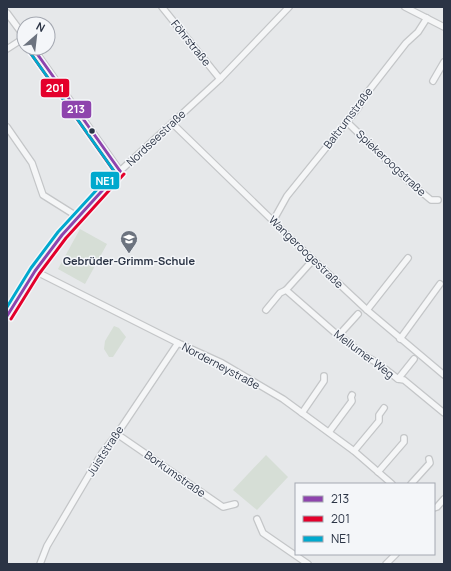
<svg xmlns="http://www.w3.org/2000/svg" width="451" height="571" font-family="Manrope,sans-serif">
	<style>
		.green { fill: #d6ded6 }
		.lines { fill: none; stroke-linecap: round; stroke-linejoin: round }
		.street-casing { stroke: #c4c6c8; stroke-width: 8 }
		.street { stroke: #f5f6f7; stroke-width: 5.5 }
		.bus-1-casing { stroke: #f4f6f9; stroke-width: 6 }
		.bus-2-casing { stroke: #f4f6f9; stroke-width: 6 }
		.bus-3-casing { stroke: #f4f6f9; stroke-width: 6 }
		.bus-1 { stroke: #8e44ad; stroke-width: 3 }
		.bus-2 { stroke: #e4002b; stroke-width: 3 }
		.bus-3 { stroke: #00a9ce; stroke-width: 3 }
		.bus-dot { fill: #2b3445; stroke: #f4f6f9; stroke-width: 1.5 }
		.labels { text-anchor: middle; stroke-width: 3; stroke-linejoin: round; paint-order: stroke }
		.street-label { font-size: 11px; fill: #2b3445; stroke: #f4f6f9 }
		.poi-label { font-size: 11px; font-weight: bold; fill: #2b3445; stroke: #f4f6f9 }
		.line-badge { stroke: #f4f6f9; stroke-width: 1.5 }
		.badge-label { font-size: 11px; text-anchor: middle; font-weight: bold; fill: #fff }
	</style>
	<rect width="100%" height="100%" fill="#e6e8ea"/>
	<g class="green">
		<polygon points="80,229 107,244 85,284 58,269"/>
		<polygon points="114,326 119,328 126,337 113,357 109,357 104,349 105,341"/>
		<polygon points="266,455 288,477 257,510 233,490"/>
	</g>
	<g class="lines">
		<defs>
			<g id="street">
				<polyline points="162,7 220,79"/>
				<polyline points="405,7 444,27"/>
				<polyline points="7,13 24,36"/>
				<polyline points="33,48 120,171"/>
				<polyline points="7,49 24,38"/>
				<polyline points="433,81 444,62"/>
				<polyline points="347,122 407,180 431,200 438,200"/>
				<polyline points="172,123 304,251 367,310 444,375"/>
				<polyline points="7,127 32,163 43,195 78,217"/>
				<polyline points="273,221 287,196 358,108 367,93 406,43 418,32 427,18"/>
				<polyline points="313,260 286,290 334,332 349,343 365,356 376,362 398,379 404,380 444,413"/>
				<polyline points="35,271 178,343 222,363 283,399 354,451 392,484"/>
				<polyline points="266,310 280,293 286,290"/>
				<polyline points="367,310 408,258"/>
				<polyline points="7,316 35,271 62,235 90,203 120,171 220,79 289,7"/>
				<polyline points="339,335 358,314"/>
				<polyline points="400,339 440,284"/>
				<polyline points="398,379 414,359"/>
				<polyline points="302,413 324,381 324,376"/>
				<polyline points="329,432 352,401 351,397 352,395"/>
				<polyline points="117,434 223,507 235,504"/>
				<polyline points="354,451 379,421 379,415 384,408"/>
				<polyline points="378,472 404,442 404,438"/>
				<polyline points="411,484 430,463 429,459"/>
				<polyline points="434,508 437,507 444,499"/>
				<polyline points="257,519 263,533 308,564"/>
				<polyline points="40,564 47,546 102,453 117,434 178,343"/>
				<polyline points="386,564 396,554"/>
			</g>
		</defs>
		<use href="#street" class="street-casing"/>
		<use href="#street" class="street"/>
		<defs>
			<g id="bus-1">
				<polyline points="33,48 120,171"/>
				<polyline points="7,316 35,271 62,235 120,171"/>
			</g>
			<g id="bus-2">
				<polyline points="29,51 116,174"/>
				<polyline points="11,319 39,274 66,238 124,174"/>
			</g>
			<polyline id="bus-3" points="7,307 31,268 58,232 114,171 29,51"/>
		</defs>
		<use href="#bus-1" class="bus-1-casing"/>
		<use href="#bus-2" class="bus-2-casing"/>
		<use href="#bus-3" class="bus-3-casing"/>
		<use href="#bus-1" class="bus-1"/>
		<use href="#bus-2" class="bus-2"/>
		<use href="#bus-3" class="bus-3"/>
	</g>
	<defs>
		<symbol id="school-pin" viewBox="-11 -11 22 30"><path d="M0 17L-7.5 6A9.5 9.5 0 1 1 7.5 6Z" fill="#6c737f" stroke="#f4f6f9"/><path d="M0-5L7-2L0 1L-7-2ZM-4 1L0 2.5L4 1V4Q0 6-4 4Z" fill="#fff"/></symbol>
	</defs>
	<g fill-rule="evenodd">
		<use href="#school-pin" x="119" y="229" width="20" height="27"/>
	</g>
	<circle class="bus-dot" cx="92" cy="131" r="3.5"/>
	<g class="labels">
		<g class="street-label">
			<text transform="translate(191 43) rotate(51)" y="4">Föhrstraße</text>
			<text transform="translate(348 118) rotate(-53)" y="4">Baltrumstraße</text>
			<text transform="translate(156 138) rotate(-43)" y="4">Nordseestraße</text>
			<text transform="translate(391 163) rotate(43)" y="4">Spiekeroogstraße</text>
			<text transform="translate(306 252) rotate(44)" y="4">Wangeroogestraße</text>
			<text transform="translate(364 354) rotate(37)" y="4">Mellumer Weg</text>
			<text transform="translate(221 366) rotate(28)" y="4">Norderneystraße</text>
			<text transform="translate(105 451) rotate(-57)" y="4">Juiststraße</text>
			<text transform="translate(175 474) rotate(35)" y="4">Borkumstraße</text>
		</g>
		<g class="poi-label">
			<text x="129" y="265">Gebrüder-Grimm-Schule</text>
		</g>
	</g>
	<g class="line-badge">
		<rect x="40" y="78" width="30" height="20" rx="4" fill="#e4002b"/>
		<rect x="61" y="100" width="31" height="19" rx="4" fill="#8e44ad"/>
		<rect x="90" y="171" width="30" height="19" rx="4" fill="#00a9ce"/>
	</g>
	<g class="badge-label">
		<text x="55" y="92">201</text>
		<text x="76" y="113">213</text>
		<text x="105" y="185">NE1</text>
	</g>
	<rect width="451" height="571" fill="none" stroke="#2b3445" stroke-width="16"/>
	<rect x="295" y="483" width="140" height="72" fill="#f4f6f9" stroke="#a4a8b1"/>
	<rect x="303" y="496" width="20" height="6" fill="#8e44ad" stroke="#a4a8b1"/>
	<text x="331" y="503" font-size="12" fill="#2b3445">213</text>
	<rect x="303" y="516" width="20" height="6" fill="#e4002b" stroke="#a4a8b1"/>
	<text x="331" y="523" font-size="12" fill="#2b3445">201</text>
	<rect x="303" y="536" width="20" height="6" fill="#00a9ce" stroke="#a4a8b1"/>
	<text x="331" y="543" font-size="12" fill="#2b3445">NE1</text>
	<g transform="translate(36 36) rotate(28)"><circle r="19" fill="#f4f6f9" stroke="#a4a8b1"/>
	<path d="M0-3L7 15L0 10L-7 15Z" fill="#6c737f"/>
	<text y="-6" font-size="11" font-weight="bold" text-anchor="middle" fill="#2b3445">N</text>
	</g>
</svg>
